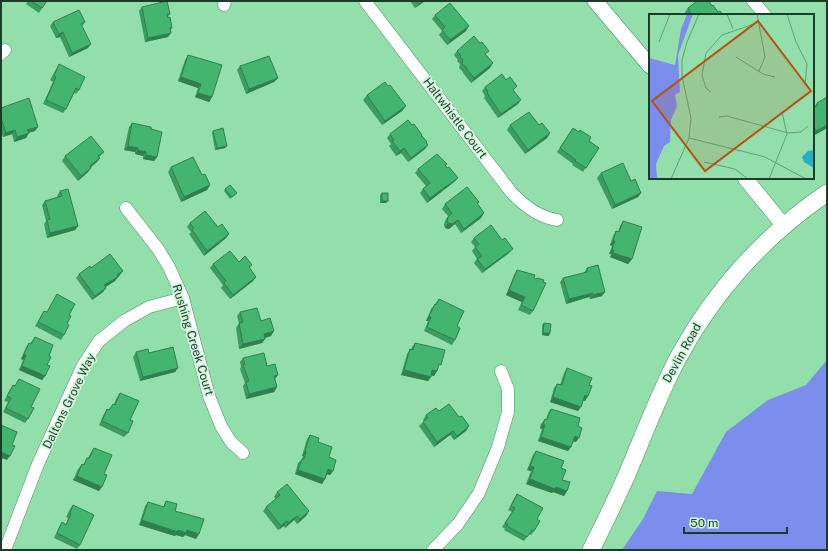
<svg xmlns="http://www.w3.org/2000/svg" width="828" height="551" font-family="'Public Sans',sans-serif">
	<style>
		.forest { fill: #7b8ded }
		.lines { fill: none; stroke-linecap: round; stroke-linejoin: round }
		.minor-casing { stroke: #469161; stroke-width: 13 }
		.tertiary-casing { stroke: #469161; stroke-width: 16 }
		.secondary-casing { stroke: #469161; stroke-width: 18 }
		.minor { stroke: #fff; stroke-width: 12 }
		.tertiary { stroke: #fff; stroke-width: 15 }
		.secondary { stroke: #fff; stroke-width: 17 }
		.wall { fill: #3a9c61 }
		.shaded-wall { fill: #307f4f }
		.building { fill: #44b571; stroke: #307f4f }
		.labels { text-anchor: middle; stroke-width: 3.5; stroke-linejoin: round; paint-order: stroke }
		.street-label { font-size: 12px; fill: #1d3c28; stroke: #d1f6db }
		.inset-road { fill: none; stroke: #649e77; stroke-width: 1 }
		.view { fill: #b55213; fill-opacity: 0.15; stroke: #b55213; stroke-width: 2 }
		.inset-edge { fill: none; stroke: #1d3c28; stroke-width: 2 }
	</style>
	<rect width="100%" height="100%" fill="#93dfab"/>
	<polygon class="forest" points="827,360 827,550 622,550 643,519 657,491 692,494 726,432 768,400 806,385"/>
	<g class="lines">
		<defs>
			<g id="minor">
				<path d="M365 1 511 192C524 206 538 217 557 220"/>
				<polyline points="753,1 765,15"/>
				<polyline points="224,5 225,1"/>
				<polyline points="1,54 5,50"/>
				<polyline points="126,208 158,249 169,267 183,298 209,396 221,426 231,442 243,453"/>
				<polyline points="5,550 38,464 83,365 99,341 124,321 149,307 183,298"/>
				<polyline points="433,550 458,524 479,493 498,447 508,412 508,389 501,371"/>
			</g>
			<g id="tertiary">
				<polyline points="595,1 650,66"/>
				<polyline points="745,178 784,226"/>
			</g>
			<path id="secondary" d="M591 550C605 522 619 494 631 465 646 429 660 392 678 358 714 292 765 235 827 193"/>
		</defs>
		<use href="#minor" class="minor-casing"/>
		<use href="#tertiary" class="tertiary-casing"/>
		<use href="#secondary" class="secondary-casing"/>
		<use href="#minor" class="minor"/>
		<use href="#tertiary" class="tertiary"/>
		<use href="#secondary" class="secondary"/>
	</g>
	<g class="wall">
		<polygon points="28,1 47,1 39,13 26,4"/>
		<polygon points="410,1 425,1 415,8"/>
		<polygon points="712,6 718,12 723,15 686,15 685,12 688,8"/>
		<polygon points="142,7 170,14 168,17 172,28 170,30 168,37 145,42 139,11"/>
		<polygon points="435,15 466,31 447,45 439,35 442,31 432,19"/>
		<polygon points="53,22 85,22 82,26 88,48 69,57 60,37 56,38 50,26"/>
		<polygon points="457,51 486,55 490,68 471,83 463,73 463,72 459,68 460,64 457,61 458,60 454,55"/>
		<polygon points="188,55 212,97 209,102 195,97 198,88 178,81 185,60"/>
		<polygon points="59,64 79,90 76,94 74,93 66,109 63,113 43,104 53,82 50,80 56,69"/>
		<polygon points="240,66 278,78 274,82 246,94 237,70"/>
		<polygon points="485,87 514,91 518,104 498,118 484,98 485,96 482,91"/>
		<polygon points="367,95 406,106 402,111 382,125 363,100"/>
		<polygon points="827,97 827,128 813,136 813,108 817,103"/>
		<polygon points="1,108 35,131 28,133 26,138 14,142 12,134 3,137 1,132"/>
		<polygon points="132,123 151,129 157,157 154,161 143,159 143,156 135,154 135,152 124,150 129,127"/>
		<polygon points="412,125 427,142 425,149 408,162 401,153 396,156 389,146 391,144 387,138 390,134"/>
		<polygon points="510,125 539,125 550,133 547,138 525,154 507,130"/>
		<polygon points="573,128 589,141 599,148 583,172 572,165 573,164 557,152"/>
		<polygon points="213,131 227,146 225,148 215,150 212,133"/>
		<polygon points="104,152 99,157 100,158 97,162 91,167 91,168 88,172 78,181 62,161 65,156"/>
		<polygon points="446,166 458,178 454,182 427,203 420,193 423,189 426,186 415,173 418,169"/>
		<polygon points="171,167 202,175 210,185 207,190 181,202 168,172"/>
		<polygon points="601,173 631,181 641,193 638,197 612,209 597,178"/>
		<polygon points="225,189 235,195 230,199 224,191"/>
		<polygon points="60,191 78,226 75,230 47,238 44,224 46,221 42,205 45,201 58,197 57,196"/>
		<polygon points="382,193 386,203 380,203 380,195"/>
		<polygon points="479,202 477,204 484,213 481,218 461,233 455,224 449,229 445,228 444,225 445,221 448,216 442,209 445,204"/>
		<polygon points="623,221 632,259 628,264 610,257 611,254 609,254 612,246 610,245 613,236 616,231 618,232 620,226"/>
		<polygon points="190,223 218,227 229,234 226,238 204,256 189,234 191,232 187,227"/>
		<polygon points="474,238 509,253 482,273 474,263 477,259 472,251 475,247 471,242"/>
		<polygon points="239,262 249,268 256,277 253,281 230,299 221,288 223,285 210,268 213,264"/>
		<polygon points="91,268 123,271 115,281 105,287 106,288 103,292 92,300 76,278 79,274"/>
		<polygon points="587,268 602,296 590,299 589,297 566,304 560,282 563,278 584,273"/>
		<polygon points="517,270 534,278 533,311 530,315 518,310 522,302 506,295 514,275"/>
		<polygon points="57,294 69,315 64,335 61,340 35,326 44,311 47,312"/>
		<polygon points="439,299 457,326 455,340 452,345 424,331 428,321 426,321 431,309"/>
		<polygon points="240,312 261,321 271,336 265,338 262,343 239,349 236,328 239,323 237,316"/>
		<polygon points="544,323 549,336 542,335 542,325"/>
		<polygon points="35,337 49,356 45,376 42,380 19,370 23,360 21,359 26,347 29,343 30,344"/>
		<polygon points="415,343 438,369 437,371 434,376 431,375 428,381 401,375 407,354 410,349 411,350 412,347"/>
		<polygon points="136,352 149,353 178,368 175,372 140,381 133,357"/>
		<polygon points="243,358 267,366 274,379 277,387 274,392 246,399 243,386 245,383 240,369 241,367 240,362"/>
		<polygon points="567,368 589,385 588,396 585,401 583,400 578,411 550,402 554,388 557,384 560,385 564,373"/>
		<polygon points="19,379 31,407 28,419 25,423 3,412 8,402 4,401 10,390 13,385 15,386"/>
		<polygon points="120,393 130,420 128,433 124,437 99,425 104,414 107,409 109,410 113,404 114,404 117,397"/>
		<polygon points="551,409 578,426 576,442 573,441 571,447 568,451 538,441 542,429 540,428 541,424 545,419 546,420 548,413"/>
		<polygon points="439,411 459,417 469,426 466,431 454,440 450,435 434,447 419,426 424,421 423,420 426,415"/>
		<polygon points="310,435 318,442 329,457 333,471 330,475 327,474 322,484 295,474 298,463 302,459 303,456 302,456 307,439"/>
		<polygon points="94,448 104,474 99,491 73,480 78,469 82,464 83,465 87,458 88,458 91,452"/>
		<polygon points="536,451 561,468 562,480 567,491 564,496 553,492 552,493 526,484 531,471 527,470 533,455"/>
		<polygon points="277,492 309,511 306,516 297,524 294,520 285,528 284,526 278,530 263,511 266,507 276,499 274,497"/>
		<polygon points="517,494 537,519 534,531 531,535 529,534 524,541 504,530 505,529 502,527 512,512 508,510"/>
		<polygon points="166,501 175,511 196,539 185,535 183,537 176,535 175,536 139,525 145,506 148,502 163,507"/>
		<polygon points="73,505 80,545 77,549 54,538 59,527 62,522 66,524 68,518 66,517 70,509"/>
	</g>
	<g class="shaded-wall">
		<polygon points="422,1 425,1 415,8"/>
		<polygon points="469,26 466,31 447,45 450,40"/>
		<polygon points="63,32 60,37 56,38 59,34"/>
		<polygon points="171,33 168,37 145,42 148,38"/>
		<polygon points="91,44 88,48 69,57 72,53"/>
		<polygon points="493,63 490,68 471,83 474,78"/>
		<polygon points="181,77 201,84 198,88 178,81"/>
		<polygon points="278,78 274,82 246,94 249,89"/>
		<polygon points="198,93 212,97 209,102 195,97"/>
		<polygon points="521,100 518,104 498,118 501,114"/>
		<polygon points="406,106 402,111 382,125 385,121"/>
		<polygon points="827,125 827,128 813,136 816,131"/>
		<polygon points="38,127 35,131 24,134 27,130"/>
		<polygon points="15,130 12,134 3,137 6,133"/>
		<polygon points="29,133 26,138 14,142 17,137"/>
		<polygon points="550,133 547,138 525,154 528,150"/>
		<polygon points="428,145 425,149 408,162 411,158"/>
		<polygon points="128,146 138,148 135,152 124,150"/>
		<polygon points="227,146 225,148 215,150 217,148"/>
		<polygon points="404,148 401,153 396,156 400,151"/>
		<polygon points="138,150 146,152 143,156 135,154"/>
		<polygon points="146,155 157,157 154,161 143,159"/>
		<polygon points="100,158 97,162 87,170 90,166"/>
		<polygon points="91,168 88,172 78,181 81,176"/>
		<polygon points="458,178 454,182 427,203 430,198"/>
		<polygon points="210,185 207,190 181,202 184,197"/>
		<polygon points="641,193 638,197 612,209 615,205"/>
		<polygon points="382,201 388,201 386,203 380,203"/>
		<polygon points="484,213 481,218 461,233 464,229"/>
		<polygon points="458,220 455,224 449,229 445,228 448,223"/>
		<polygon points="78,226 75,230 47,238 50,233"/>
		<polygon points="229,234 226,238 204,256 207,251"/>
		<polygon points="613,241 615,241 612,246 610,245"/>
		<polygon points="513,249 509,253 482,273 485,269"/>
		<polygon points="612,249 614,250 611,254 609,254"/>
		<polygon points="613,253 632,259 628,264 610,257"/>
		<polygon points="123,271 115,281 101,290 104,285"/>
		<polygon points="256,277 253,281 230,299 233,295"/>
		<polygon points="106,288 103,292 92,300 95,296"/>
		<polygon points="509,290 525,297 522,302 506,295"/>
		<polygon points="605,292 602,296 590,299 593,295"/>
		<polygon points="593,293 589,297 566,304 569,299"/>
		<polygon points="429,316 431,317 428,321 426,321"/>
		<polygon points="274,331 271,336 261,339 264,334"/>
		<polygon points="543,333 550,333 549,336 542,335"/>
		<polygon points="265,339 262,343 239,349 243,344"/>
		<polygon points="24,354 26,355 23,360 21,359"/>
		<polygon points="22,366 45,376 42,380 19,370"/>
		<polygon points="178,368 175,372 140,381 143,377"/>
		<polygon points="404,370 431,377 428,381 401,375"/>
		<polygon points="432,370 437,371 434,376 429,375"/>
		<polygon points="278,375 275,379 274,376"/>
		<polygon points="277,387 274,392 246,399 249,394"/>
		<polygon points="585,395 588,396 585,401 582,400"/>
		<polygon points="553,397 581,407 578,411 550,402"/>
		<polygon points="543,424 545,425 542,429 540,428"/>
		<polygon points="469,426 466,431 454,440 457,436"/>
		<polygon points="453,431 450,435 434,447 437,442"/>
		<polygon points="575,436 579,438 576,442 572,441"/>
		<polygon points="541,437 571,447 568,451 538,441"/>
		<polygon points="305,451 306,452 303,456 302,456"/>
		<polygon points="1,452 10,456 7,460 1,458"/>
		<polygon points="530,466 534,467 531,471 527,470"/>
		<polygon points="328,469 333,471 330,475 325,474"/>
		<polygon points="298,470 325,479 322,484 295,474"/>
		<polygon points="77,476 102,487 99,491 73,480"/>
		<polygon points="530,479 556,487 567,491 564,496 553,492 552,493 526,484"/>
		<polygon points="309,511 306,516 297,524 300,519"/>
		<polygon points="297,516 294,520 285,528 288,523"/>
		<polygon points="142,520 178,530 187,530 199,534 196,539 185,535 183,537 176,535 175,536 139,525"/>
		<polygon points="287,521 284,526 278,530 281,526"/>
	</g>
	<g class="building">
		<polygon points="31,1 47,1 42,8"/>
		<polygon points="167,1 170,14 167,14 168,18 170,17 172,28 170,28 171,33 148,38 142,7"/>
		<polygon points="417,1 422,1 419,4"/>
		<polygon points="697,1 709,1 712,6 713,5 718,12 720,11 723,15 692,15 688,8"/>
		<polygon points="450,3 469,26 450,40 442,30 445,27 435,15"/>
		<polygon points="79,10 85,22 81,24 91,44 72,53 63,32 59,34 53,22"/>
		<polygon points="474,36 480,43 482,42 489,51 485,54 493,63 474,78 466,68 467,68 462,64 463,60 460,57 461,56 457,51"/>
		<polygon points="188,55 222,65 212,97 198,93 201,84 181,77"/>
		<polygon points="269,56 278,78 249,89 240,66"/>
		<polygon points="59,64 85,77 79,90 76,88 66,109 46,100 56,77 54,76"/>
		<polygon points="502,74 506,80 510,77 517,86 513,90 521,100 501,114 487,93 488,92 485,87"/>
		<polygon points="385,82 388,86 390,85 406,106 385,121 367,95"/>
		<polygon points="827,97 827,125 816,131 813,125 813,108 818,105 817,103"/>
		<polygon points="29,98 38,127 27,130 29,133 17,137 15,130 6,133 1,118 1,108"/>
		<polygon points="529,112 539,125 542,123 550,133 528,150 510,125"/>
		<polygon points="408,120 412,125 414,124 422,135 421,136 422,136 427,142 426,142 428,145 411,158 404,148 400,151 392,141 394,140 390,134"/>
		<polygon points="132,123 151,127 151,129 162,132 157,157 146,155 146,152 138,150 138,148 128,146"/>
		<polygon points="223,128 227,146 217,148 213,131"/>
		<polygon points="573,128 579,132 580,130 591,137 589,141 599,148 586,168 575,161 576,160 560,148"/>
		<polygon points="91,136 104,152 98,156 100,158 90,166 91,168 81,176 65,156"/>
		<polygon points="437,154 447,164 445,165 447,168 449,167 458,178 430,198 423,189 430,183 418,169"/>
		<polygon points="193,157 202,175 205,174 210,185 184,197 171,167"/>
		<polygon points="623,163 631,181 635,179 641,193 615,205 601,173"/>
		<polygon points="230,185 237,193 232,197 225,189"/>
		<polygon points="467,187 479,202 477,203 484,213 464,229 458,220 452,224 448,223 447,221 448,217 452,213 445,204"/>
		<polygon points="68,189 78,226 50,233 47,220 50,219 45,201 62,196 60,191"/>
		<rect x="382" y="193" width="6" height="8"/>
		<polygon points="205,211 218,227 222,224 229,234 207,251 192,230 194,228 190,223"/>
		<polygon points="623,221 642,227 632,259 613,253 614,250 612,249 615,241 613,241 616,231 619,232"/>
		<polygon points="491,225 502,240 505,238 513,249 485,269 477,259 482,256 475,247 479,244 474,238"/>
		<polygon points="230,251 239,262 245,256 252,265 249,267 256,277 233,295 224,283 226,281 213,264"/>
		<polygon points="110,254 123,271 117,275 118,277 104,285 106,288 95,296 79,274 90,266 91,268"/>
		<polygon points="598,265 605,292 593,295 593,293 569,299 563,278 587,272 587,268"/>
		<polygon points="517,270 535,275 534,278 536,279 537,278 544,280 543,282 546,283 533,311 521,305 525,297 509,290"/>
		<polygon points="57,294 75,304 69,315 71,316 67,324 69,325 64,335 38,322 44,311 47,312"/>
		<polygon points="439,299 464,311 457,326 460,328 455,340 427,327 431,317 429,316 435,304 436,305"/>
		<polygon points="257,308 261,321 270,318 274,331 264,334 265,339 243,344 239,323 243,322 240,312"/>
		<polygon points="544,323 551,324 550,333 543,333"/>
		<polygon points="35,337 53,345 49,356 51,357 47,365 50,366 45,376 22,366 26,355 24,354 29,343 31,344"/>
		<polygon points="415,343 445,350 441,365 439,364 437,371 432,370 431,377 404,370 410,349 413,350"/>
		<polygon points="173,347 178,368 143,377 136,352 148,349 149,353"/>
		<polygon points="264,353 267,366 275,364 278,375 274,376 277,387 249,394 246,382 249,381 243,365 245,364 243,358"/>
		<polygon points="567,368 592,378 589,385 592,386 588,396 585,395 581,407 553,397 557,384 562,385"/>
		<polygon points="19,379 40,389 31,407 34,408 28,419 6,408 11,398 7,396 13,385 15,386"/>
		<polygon points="120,393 139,401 130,420 133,421 128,433 102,421 107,409 109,410 113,404 115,405"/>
		<polygon points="449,404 459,417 462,416 469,426 457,436 453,431 437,442 423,422 428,418 426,415 436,408 439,411"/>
		<polygon points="551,409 580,418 578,426 582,428 579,438 575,436 571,447 541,437 545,425 543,424 545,419 547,420"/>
		<polygon points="1,425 17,432 12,445 15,446 10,456 1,452"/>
		<polygon points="310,435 319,438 318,442 332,447 329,457 336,460 333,471 328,469 325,479 298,470 302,459 304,459 306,452 305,451"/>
		<polygon points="94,448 112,455 104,474 107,475 102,487 77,476 82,464 84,465 87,458 89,458"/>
		<polygon points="536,451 564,461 561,468 566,470 562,480 570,482 567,491 556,487 555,489 530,479 534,467 530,466"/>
		<polygon points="287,484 309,511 300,519 297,516 288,523 287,521 281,526 266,507 280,495 277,492"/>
		<polygon points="517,494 543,508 537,519 540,521 534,531 532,530 527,537 507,526 508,524 505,523 515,508 511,506"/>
		<polygon points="166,501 177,504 175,511 204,519 199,534 187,530 186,533 178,530 178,532 142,520 148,502 164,507"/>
		<polygon points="73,505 94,515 80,545 57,533 62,522 66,525 71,514 70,513"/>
	</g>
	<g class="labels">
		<g class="street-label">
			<text transform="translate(455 118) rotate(53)" y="4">Haltwhistle Court</text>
			<text transform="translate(193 340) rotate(73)" y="4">Rushing Creek Court</text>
			<text transform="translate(682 353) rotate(-61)" y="4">Devlin Road</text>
			<text transform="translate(69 401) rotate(-64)" y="4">Daltons Grove Way</text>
		</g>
	</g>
	<g transform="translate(649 14)">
		<rect width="165" height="165" fill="#93dfab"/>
		<path d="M38 0H44L29 41 31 78 26 81 28 92 22 106 21 128 15 132 7 150 8 165H0V44L26 51 32 15Z" fill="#7b8ded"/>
		<path d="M165 136V154L155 148 153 143 159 137Z" fill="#26aec7"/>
		<path class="inset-road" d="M78 0 84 15M108 0 116 43 110 57M138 0 147 28 158 50 156 71M10 28 21 0M87 43 114 60 126 63M62 78 57 74 53 61 57 39 73 21 108 9M70 103 78 102 139 119 152 118 159 112M40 124 116 143 157 165M55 148 86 155 99 165M22 165 40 124 42 104 33 62V46L38 28 50 0M120 165 138 120 133 98"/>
		<path class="view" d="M109 7 162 77 56 157 3 87Z"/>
		<rect width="165" height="165" class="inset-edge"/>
	</g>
	<rect width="828" height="551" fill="none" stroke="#1d3c28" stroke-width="4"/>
	<path d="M684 527v6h103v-6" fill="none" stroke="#1d3c28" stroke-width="2"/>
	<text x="690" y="527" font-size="12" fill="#1d3c28" stroke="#d1f6db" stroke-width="3" paint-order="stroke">50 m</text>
</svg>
